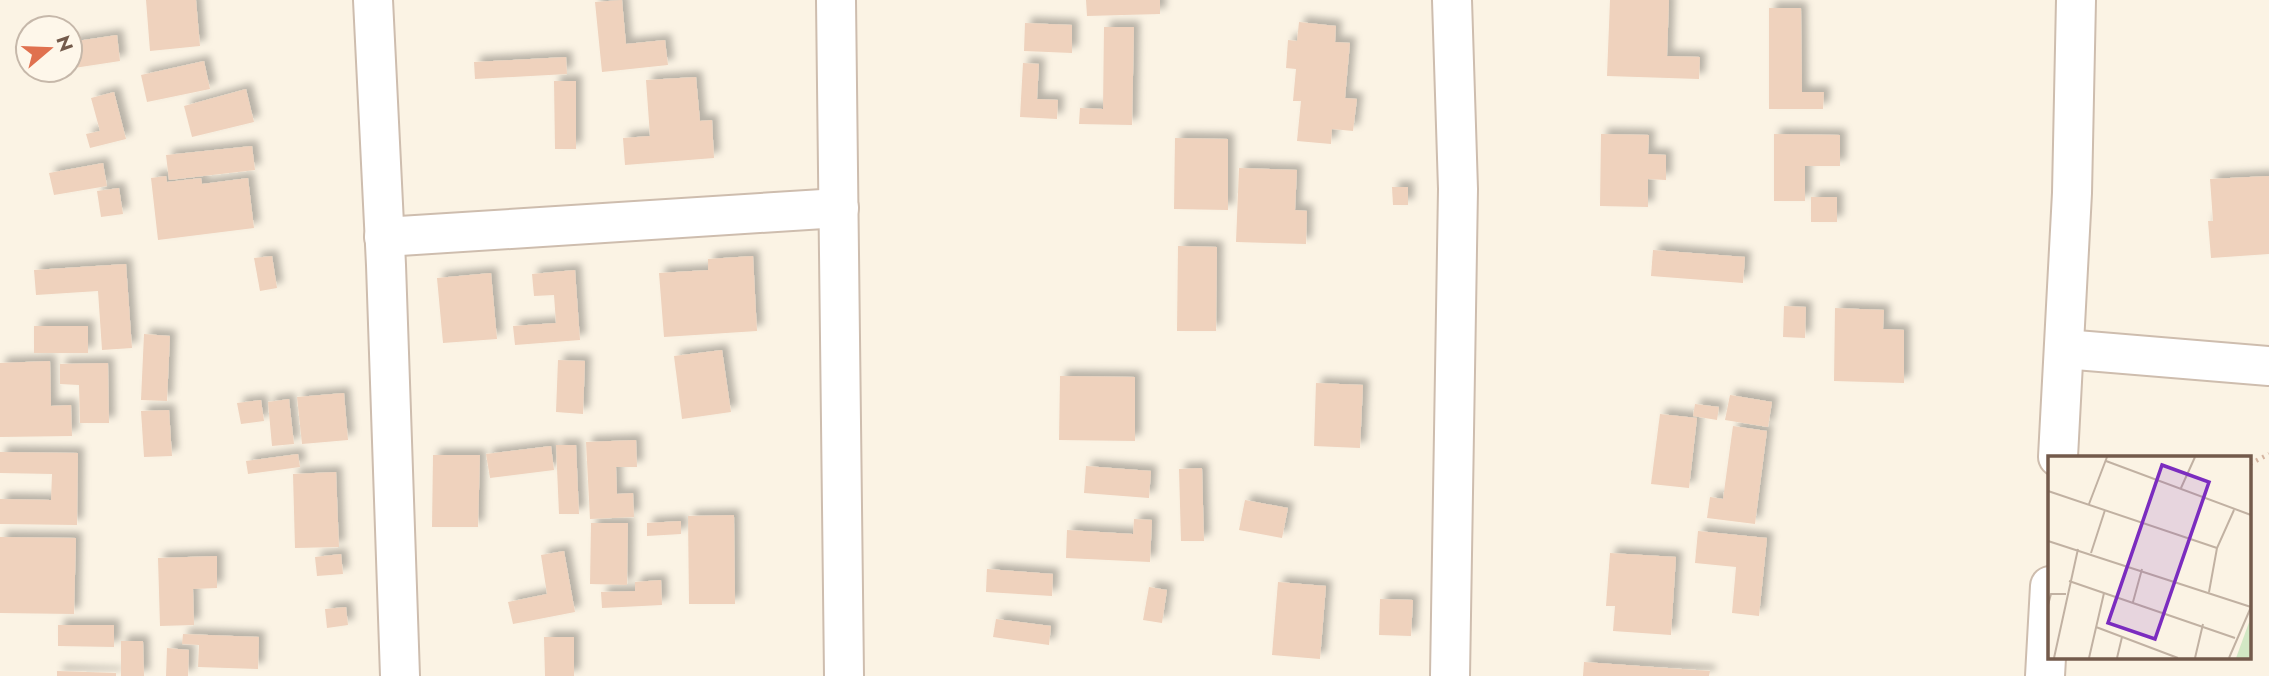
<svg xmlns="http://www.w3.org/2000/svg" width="2269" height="676" font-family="Jost,sans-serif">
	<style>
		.building { fill: #efd2bd; filter: url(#shadow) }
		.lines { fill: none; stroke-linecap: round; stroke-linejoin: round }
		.minor-casing { stroke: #cebdae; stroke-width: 42 }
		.path { stroke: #d4b5a1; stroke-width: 4.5; stroke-dasharray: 2 5; stroke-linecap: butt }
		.minor { stroke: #fff; stroke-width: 38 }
		.inset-road { fill: none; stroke: #c1b1a2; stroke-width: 2 }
		.view { fill: #7b2cbf; fill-opacity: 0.15; stroke: #7b2cbf; stroke-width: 3.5 }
		.inset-edge { fill: none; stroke: #735a4b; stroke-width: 3.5 }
	</style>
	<defs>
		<filter id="shadow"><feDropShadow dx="6" dy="-6" stdDeviation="3.5" flood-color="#0004"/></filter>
	</defs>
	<rect width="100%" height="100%" fill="#fbf3e4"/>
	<g class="building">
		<polygon points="146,0 196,0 200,46 150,51"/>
		<polygon points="622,0 626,44 665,40 668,65 602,72 595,2"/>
		<polygon points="1086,0 1160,0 1160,14 1087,16"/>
		<polygon points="1610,0 1669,0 1667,56 1700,57 1699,79 1607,76"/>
		<polygon points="1769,8 1801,8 1802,92 1824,92 1823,109 1769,109"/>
		<polygon points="1299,22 1336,26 1335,42 1350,43 1345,98 1357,99 1353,131 1332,129 1331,144 1297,141 1301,101 1293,101 1296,69 1286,68 1288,40 1297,41"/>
		<polygon points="1025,23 1072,25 1072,53 1024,51"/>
		<polygon points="1104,27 1134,27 1132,125 1079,124 1080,108 1103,109"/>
		<polygon points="117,35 120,61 74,68 70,42"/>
		<polygon points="566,57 567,74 475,79 474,62"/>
		<polygon points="204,61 210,89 147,102 141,75"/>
		<polygon points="1023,63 1039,64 1037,99 1058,100 1057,119 1020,117"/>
		<polygon points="696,77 700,121 712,120 714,158 625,165 623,138 650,136 646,80"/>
		<polygon points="554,81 576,81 576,149 555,149"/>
		<polygon points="246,89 254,122 192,137 184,106"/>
		<polygon points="114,92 126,139 90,148 86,134 100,131 91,98"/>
		<polygon points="1601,134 1649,135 1648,154 1666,155 1666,180 1648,179 1648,207 1600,206"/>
		<polygon points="1774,134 1840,135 1840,166 1805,166 1805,201 1774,201"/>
		<polygon points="1175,138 1228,139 1228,210 1174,209"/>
		<polygon points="252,146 255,170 169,180 166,155"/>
		<polygon points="103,163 107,186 54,195 49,173"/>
		<polygon points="1239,168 1297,170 1295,210 1307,211 1306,244 1236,242"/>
		<polygon points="166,176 167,182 201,178 202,184 248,178 254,228 158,240 151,178"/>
		<polygon points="2269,176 2269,254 2211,258 2208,221 2213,221 2210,179"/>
		<polygon points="1392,187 1408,187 1408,205 1393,205"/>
		<polygon points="119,188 123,214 101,217 97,191"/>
		<rect x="1811" y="197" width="26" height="25"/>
		<polygon points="1178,246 1217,247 1216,331 1177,331"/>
		<polygon points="1653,250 1745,257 1743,283 1651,276"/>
		<polygon points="272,256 277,288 260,291 254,258"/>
		<polygon points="753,256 757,331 664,337 659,273 708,270 708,259"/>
		<polygon points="126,264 132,348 102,350 98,291 36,295 34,270"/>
		<polygon points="575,270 580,340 515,345 513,326 556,323 554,295 534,296 532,274"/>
		<polygon points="491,273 497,339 443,343 437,278"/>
		<polygon points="1784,306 1806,307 1805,338 1783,337"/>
		<polygon points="1835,308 1884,310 1883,329 1904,330 1904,383 1834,381"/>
		<rect x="34" y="326" width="54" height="27"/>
		<polygon points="144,334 170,336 167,401 141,400"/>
		<polygon points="722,350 731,412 682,419 674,356"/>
		<polygon points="558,360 585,361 583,414 556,412"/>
		<polygon points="50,361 51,406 71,405 72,436 0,437 0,363"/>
		<polygon points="108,363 109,423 80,423 79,385 60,384 60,364"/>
		<polygon points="1060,376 1135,377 1135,441 1059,440"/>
		<polygon points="1316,383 1363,385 1360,448 1314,446"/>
		<polygon points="344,393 348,440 302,444 297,397"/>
		<polygon points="1730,395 1772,402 1768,427 1725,420"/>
		<polygon points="289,399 294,444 272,446 268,402"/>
		<polygon points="261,400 264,421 241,424 237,403"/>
		<polygon points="1695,404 1719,407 1717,420 1693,416"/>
		<polygon points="169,410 172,456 144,457 141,411"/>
		<polygon points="1660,414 1697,418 1689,488 1651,484"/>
		<polygon points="1733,426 1767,431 1755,524 1707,518 1710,497 1723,499"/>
		<polygon points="636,440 637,467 616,467 617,494 633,493 634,517 590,519 586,442"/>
		<polygon points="556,445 576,445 579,514 559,514"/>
		<polygon points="551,446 554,470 490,478 486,454"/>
		<polygon points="0,452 78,453 77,525 0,524 0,499 51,500 52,474 0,473"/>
		<polygon points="298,454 300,467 248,474 246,461"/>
		<polygon points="433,455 480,455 478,527 432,527"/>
		<polygon points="1086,466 1151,471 1149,498 1084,493"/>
		<polygon points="1202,468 1204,541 1181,541 1179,469"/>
		<polygon points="336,472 339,547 295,548 293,474"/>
		<polygon points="1245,500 1288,508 1282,538 1239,530"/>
		<polygon points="734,515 735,604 689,604 688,516"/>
		<polygon points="1134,519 1152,520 1150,562 1066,558 1067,530 1133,534"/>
		<polygon points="681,521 681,534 647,536 647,523"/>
		<polygon points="591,523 628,523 627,585 590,584"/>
		<polygon points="1698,531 1767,538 1759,616 1732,613 1736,567 1695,563"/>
		<polygon points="0,537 76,538 74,614 0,613"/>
		<polygon points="564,551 575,612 513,624 508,602 547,594 541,555"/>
		<polygon points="1610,553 1676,557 1671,635 1613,631 1615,606 1606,606"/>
		<polygon points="341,554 343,574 317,576 315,557"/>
		<polygon points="217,556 217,588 193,589 194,625 160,626 158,558"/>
		<polygon points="987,569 1053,574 1052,596 986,592"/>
		<polygon points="661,580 662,605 602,608 601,592 635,591 635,582"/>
		<polygon points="1278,582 1326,586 1320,659 1272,655"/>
		<polygon points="1149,587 1167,590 1162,623 1143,620"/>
		<polygon points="1380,599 1413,600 1411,636 1379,635"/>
		<polygon points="346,607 348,625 327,628 325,609"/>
		<polygon points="996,619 1051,626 1049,645 993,637"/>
		<polygon points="58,625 114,625 114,647 58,646"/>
		<polygon points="183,634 259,637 258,669 198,667 199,645 182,644"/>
		<polygon points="544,637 574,637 574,676 545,676"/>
		<polygon points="121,641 143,641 144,676 121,676"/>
		<polygon points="167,648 189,650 188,676 166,676"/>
		<polygon points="1584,662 1710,671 1709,676 1583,676"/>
		<polygon points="57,671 116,673 116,676 57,676"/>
	</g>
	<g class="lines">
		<defs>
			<g id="minor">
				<polyline points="373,0 386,265 400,676"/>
				<polyline points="836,0 844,676"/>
				<polyline points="384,237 839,208"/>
				<polyline points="2064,349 2269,366"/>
				<polyline points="2058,457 2072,193 2076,0"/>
				<polyline points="1450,676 1458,189 1452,0"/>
				<polyline points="2045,676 2050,586"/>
			</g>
		</defs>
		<use href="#minor" class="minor-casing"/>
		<polyline class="path" points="2250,464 2269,454"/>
		<use href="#minor" class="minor"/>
	</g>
	<g transform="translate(2048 456)">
		<rect width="203" height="203" fill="#fbf3e4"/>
		<path d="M203 161V202H188Z" fill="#d2e8c4"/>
		<path class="inset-road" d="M58 5 203 59M133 32 147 1M0 35 169 92M41 48 59 1M0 85 203 151M43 97 57 54M21 125 187 182M161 136 169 92 186 54M85 146 94 113M0 149 3 138H18M48 171 130 202M6 202 30 93M41 202 56 137M69 202 74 181M147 202 155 168M181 202 203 151"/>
		<path class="view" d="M114 9 161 26 107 183 60 167Z"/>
		<rect width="203" height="203" class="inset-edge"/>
	</g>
	<g transform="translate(49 49) rotate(71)"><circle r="33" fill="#fef7ea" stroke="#c6b8aa" stroke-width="2"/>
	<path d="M0-5L12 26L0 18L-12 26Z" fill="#e0714f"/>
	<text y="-10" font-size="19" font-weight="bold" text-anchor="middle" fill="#735a4b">N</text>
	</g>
</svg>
